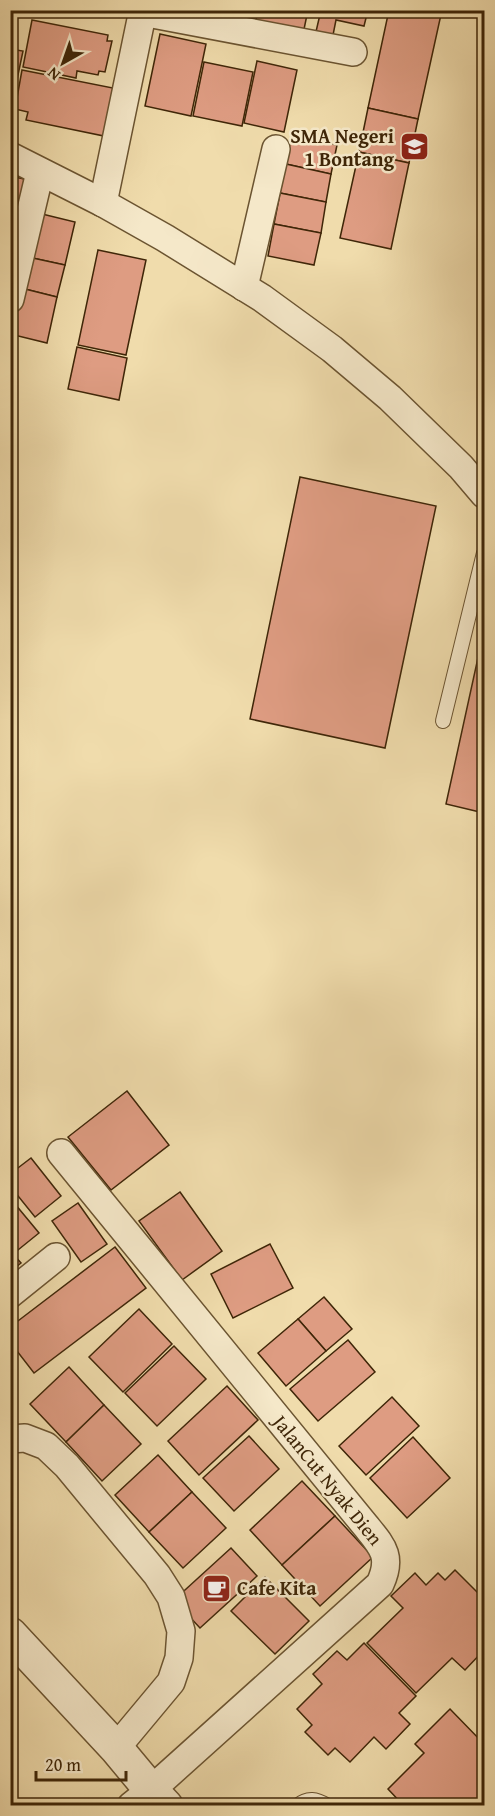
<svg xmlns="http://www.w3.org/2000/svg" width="495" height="1816" font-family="'Gentium Book Plus',serif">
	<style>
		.building { fill: #de9c82; stroke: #3f2608; stroke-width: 1.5 }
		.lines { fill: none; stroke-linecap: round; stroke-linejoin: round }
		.service-casing { stroke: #6b5431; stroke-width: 16 }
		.minor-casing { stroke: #6b5431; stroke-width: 30 }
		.tertiary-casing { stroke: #6b5431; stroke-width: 36 }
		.service { stroke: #f5e8c9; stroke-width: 14 }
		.minor { stroke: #f5e8c9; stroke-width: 27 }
		.tertiary { stroke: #f5e8c9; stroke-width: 33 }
		.labels { text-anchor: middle; stroke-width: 5; stroke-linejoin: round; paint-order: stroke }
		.poi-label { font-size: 20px; font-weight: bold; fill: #3f2608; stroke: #f5e8c9; text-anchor: end }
		.street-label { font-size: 20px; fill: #3f2608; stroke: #f5e8c9 }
	</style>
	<rect width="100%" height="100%" fill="#f0dcac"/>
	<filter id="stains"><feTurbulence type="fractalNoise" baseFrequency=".00333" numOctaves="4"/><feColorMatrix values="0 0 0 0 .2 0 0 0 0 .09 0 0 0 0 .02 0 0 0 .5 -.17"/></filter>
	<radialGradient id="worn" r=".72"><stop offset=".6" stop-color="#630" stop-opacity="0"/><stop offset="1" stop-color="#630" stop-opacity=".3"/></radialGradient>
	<g class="building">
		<polygon points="258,10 308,10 303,34 255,24"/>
		<polygon points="321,10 368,10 364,26 336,20 332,40 315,36"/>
		<polygon points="389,10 442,10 418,119 368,108"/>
		<polygon points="32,20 108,35 107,41 112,41 105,72 99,71 98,75 77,71 76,78 23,67"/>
		<polygon points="160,34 206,44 191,116 145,106"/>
		<polygon points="10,49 23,51 10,113"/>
		<polygon points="257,61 297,70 284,132 244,123"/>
		<polygon points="204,62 253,72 242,126 193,116"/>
		<polygon points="22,70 113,88 104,136 26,120 28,112 15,109"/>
		<polygon points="368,108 418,119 409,163 359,152"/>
		<polygon points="291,136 337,145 331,174 286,164"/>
		<polygon points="359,152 409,163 391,249 340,238"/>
		<polygon points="286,164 331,174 326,202 280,193"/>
		<polygon points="10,176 29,180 18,227 10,225"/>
		<polygon points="280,193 326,202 321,233 274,224"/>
		<polygon points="38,213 75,222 65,265 28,257"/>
		<polygon points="274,224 321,233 314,265 268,256"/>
		<polygon points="98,250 146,260 126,355 78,345"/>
		<polygon points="28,257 65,265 57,297 21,288"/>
		<polygon points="21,288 57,297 47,343 10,334"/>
		<polygon points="77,347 127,358 119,400 68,389"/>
		<polygon points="300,477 436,506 385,748 250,719"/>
		<polygon points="479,653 484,655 484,813 446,804"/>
		<polygon points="127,1091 169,1145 111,1190 68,1137"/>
		<polygon points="31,1158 61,1196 35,1217 10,1186 10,1174"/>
		<polygon points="180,1192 222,1251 182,1280 139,1221"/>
		<polygon points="10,1198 39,1233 13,1254 21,1263 10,1272"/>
		<polygon points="78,1203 107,1244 81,1262 52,1221"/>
		<polygon points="270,1244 293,1288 233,1318 211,1274"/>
		<polygon points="115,1247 146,1288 34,1373 10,1342 10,1327"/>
		<polygon points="324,1297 352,1329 326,1351 298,1319"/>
		<polygon points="139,1309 172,1344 123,1392 89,1357"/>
		<polygon points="298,1319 326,1351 286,1386 258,1353"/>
		<polygon points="348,1340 375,1372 318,1421 290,1389"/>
		<polygon points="174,1346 206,1379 157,1426 125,1393"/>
		<polygon points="69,1367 104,1405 66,1442 30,1404"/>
		<polygon points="227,1386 258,1420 199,1475 168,1441"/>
		<polygon points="392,1397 419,1426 366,1475 339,1446"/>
		<polygon points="104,1405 141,1444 102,1481 66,1442"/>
		<polygon points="249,1436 279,1469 234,1511 203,1478"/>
		<polygon points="413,1437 450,1478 407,1518 370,1478"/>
		<polygon points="158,1455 192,1492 149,1532 115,1495"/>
		<polygon points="302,1481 335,1516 282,1565 250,1530"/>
		<polygon points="192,1492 226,1528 183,1568 149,1532"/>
		<polygon points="335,1516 373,1557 320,1606 282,1565"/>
		<polygon points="231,1548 257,1576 200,1628 174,1600"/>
		<polygon points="455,1570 484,1599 484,1633 479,1638 484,1643 484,1650 465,1670 452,1658 416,1693 367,1643 403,1608 391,1596 415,1573 426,1585 438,1573 445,1580"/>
		<polygon points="265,1577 309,1621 275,1654 231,1611"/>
		<polygon points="364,1643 416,1696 399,1713 410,1724 386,1749 374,1737 350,1762 335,1748 328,1755 305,1732 312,1725 297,1709 322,1684 313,1674 337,1651 347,1660"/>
		<polygon points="450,1709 484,1744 484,1806 404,1806 388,1789 424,1753 415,1744"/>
	</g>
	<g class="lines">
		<defs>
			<g id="service">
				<polyline points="443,721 484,553"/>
				<path d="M297 1806C308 1797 316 1799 328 1806"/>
			</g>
			<g id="minor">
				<polyline points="142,12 353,52"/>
				<polyline points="10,156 103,203 165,238 262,298 332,349 390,398 461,467 484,494"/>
				<polyline points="103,203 143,10"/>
				<polyline points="244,287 276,149"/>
				<polyline points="10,299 40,172"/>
				<path d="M61 1153 365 1525C382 1546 393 1556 380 1584L151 1790 131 1806"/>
				<polyline points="10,1294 56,1257"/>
				<polyline points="10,1439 25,1438 46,1446 67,1466 157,1575 171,1597 181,1631 179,1658 171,1682 116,1748"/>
			</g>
			<polyline id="tertiary" points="10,1634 116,1748 151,1790 166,1806"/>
		</defs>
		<use href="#service" class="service-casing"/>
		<use href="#minor" class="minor-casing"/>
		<use href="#tertiary" class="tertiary-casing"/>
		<use href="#service" class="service"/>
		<use href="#minor" class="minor"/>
		<use href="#tertiary" class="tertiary"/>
	</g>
	<defs>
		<symbol id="school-square" viewBox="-11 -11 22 22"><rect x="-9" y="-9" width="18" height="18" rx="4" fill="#8f2418" stroke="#f5e8c9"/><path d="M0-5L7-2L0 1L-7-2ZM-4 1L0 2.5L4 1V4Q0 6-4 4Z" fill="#fff"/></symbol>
		<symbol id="cafe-square" viewBox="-11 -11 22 22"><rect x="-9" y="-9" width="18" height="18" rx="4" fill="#8f2418" stroke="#f5e8c9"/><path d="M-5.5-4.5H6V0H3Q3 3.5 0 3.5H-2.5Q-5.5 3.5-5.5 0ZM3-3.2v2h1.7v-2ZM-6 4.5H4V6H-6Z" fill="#fff"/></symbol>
	</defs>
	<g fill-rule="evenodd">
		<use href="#school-square" x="398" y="130" width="33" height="33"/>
		<use href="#cafe-square" x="200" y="1572" width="33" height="33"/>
	</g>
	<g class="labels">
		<g class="poi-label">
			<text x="394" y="143">SMA Negeri<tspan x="394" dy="23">1 Bontang</tspan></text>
			<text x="237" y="1595" text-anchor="start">Cafe Kita</text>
		</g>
		<g class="street-label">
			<text transform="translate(328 1480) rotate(51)" y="7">JalanCut Nyak Dien</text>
		</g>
	</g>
	<rect width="495" height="1816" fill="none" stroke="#f0dcac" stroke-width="36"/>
	<rect x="12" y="12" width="471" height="1792" fill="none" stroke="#3f2608" stroke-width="3"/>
	<rect x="18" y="18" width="459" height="1780" fill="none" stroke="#3f2608" stroke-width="1.5"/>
	<g transform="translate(63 63) rotate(220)" stroke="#f5e8c9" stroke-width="4.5" paint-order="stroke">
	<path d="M0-4.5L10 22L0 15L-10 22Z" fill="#3f2608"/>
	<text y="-9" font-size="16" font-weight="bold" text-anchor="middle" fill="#3f2608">N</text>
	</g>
	<path d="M36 1771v9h90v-9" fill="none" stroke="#3f2608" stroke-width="3"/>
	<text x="45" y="1771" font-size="18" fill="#3f2608" stroke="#f5e8c9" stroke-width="4.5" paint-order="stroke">20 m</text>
	<rect width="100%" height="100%" filter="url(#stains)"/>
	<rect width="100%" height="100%" fill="url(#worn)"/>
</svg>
